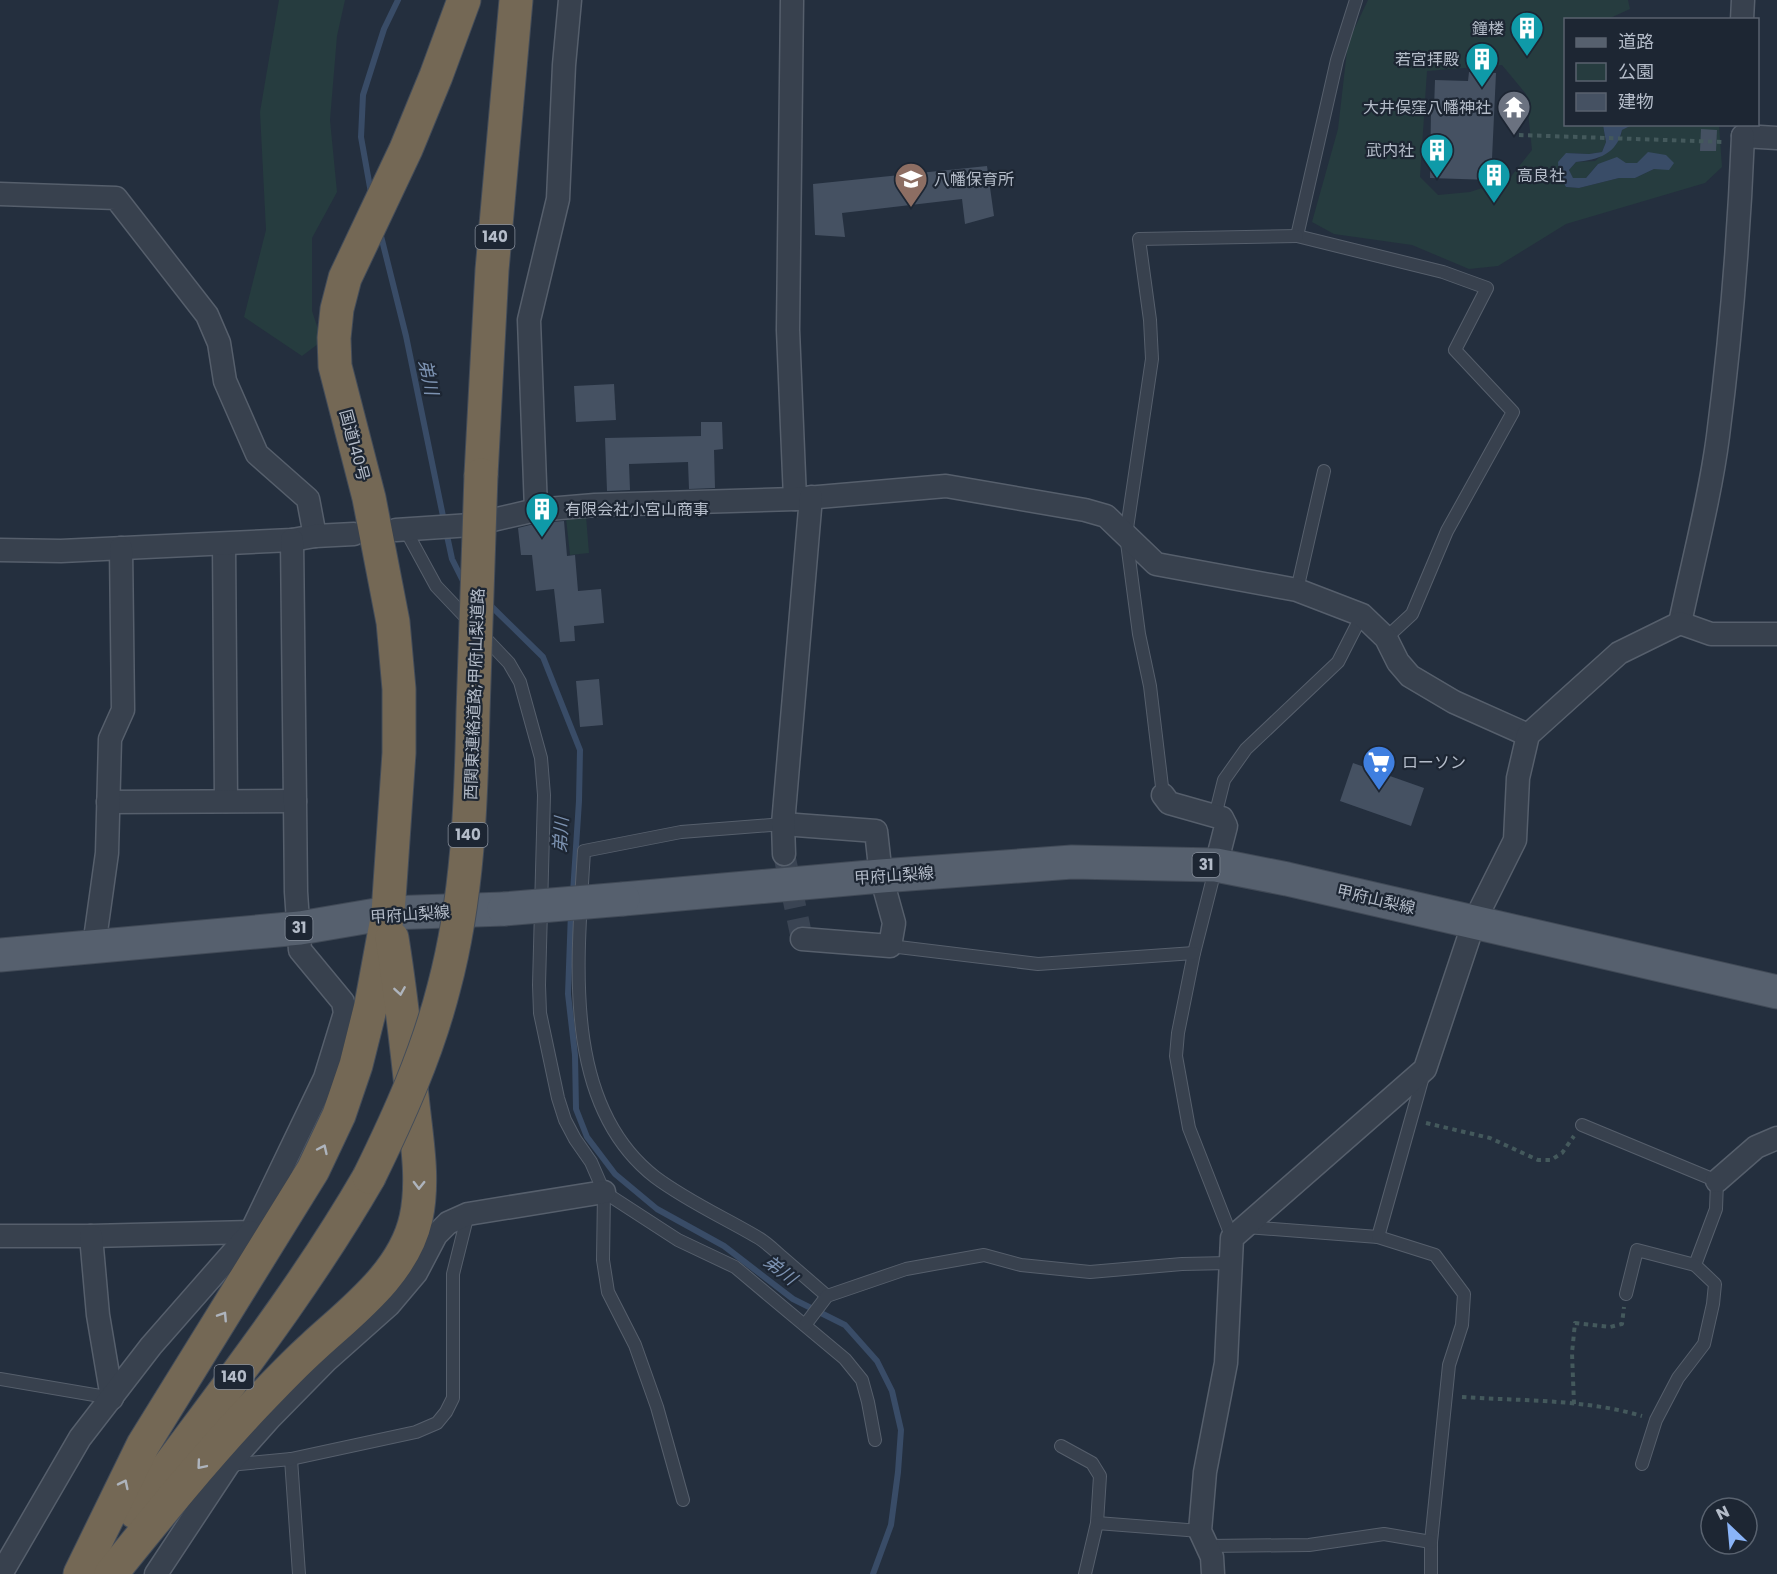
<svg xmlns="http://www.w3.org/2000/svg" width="1777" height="1574" font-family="Poppins,'Noto Sans JP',sans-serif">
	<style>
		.green { fill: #263c3f; fill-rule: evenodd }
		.water { fill: #394c67 }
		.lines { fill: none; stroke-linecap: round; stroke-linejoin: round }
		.stream { stroke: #394c67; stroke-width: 6 }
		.building { fill: #455162 }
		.street-tunnel { stroke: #3a4453; stroke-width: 22; stroke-dasharray: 22 11; stroke-linecap: butt }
		.lane-casing { stroke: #565f6c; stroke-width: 14 }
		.street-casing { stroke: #565f6c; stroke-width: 25 }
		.primary-casing { stroke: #414a57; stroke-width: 35 }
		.highway-casing { stroke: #434c59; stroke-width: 35 }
		.path { stroke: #44595c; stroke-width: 4; stroke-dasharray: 4.5 4.5; stroke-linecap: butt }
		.lane { stroke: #38414e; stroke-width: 12 }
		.street { stroke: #38414e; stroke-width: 22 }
		.primary { stroke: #56606e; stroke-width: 33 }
		.highway { stroke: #746855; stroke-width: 33 }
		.primary-bridge-casing { stroke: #414a57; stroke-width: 35; stroke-linecap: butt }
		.highway-bridge-casing { stroke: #434c59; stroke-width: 35; stroke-linecap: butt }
		.primary-bridge { stroke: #56606e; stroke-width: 33 }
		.highway-bridge { stroke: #746855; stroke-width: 33 }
		.oneway { stroke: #aeb4bd }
		.labels { text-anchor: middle; stroke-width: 4.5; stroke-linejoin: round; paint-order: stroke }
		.shield { fill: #1d2633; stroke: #878f9c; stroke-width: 1.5 }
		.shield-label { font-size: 15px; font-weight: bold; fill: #b4bcc9 }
		.poi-label { font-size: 16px; fill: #b4bcc9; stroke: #1d2633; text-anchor: end }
		.street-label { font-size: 16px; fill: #b4bcc9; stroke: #1d2633 }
		.water-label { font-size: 18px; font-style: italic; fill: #7c92b1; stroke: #1d2633 }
	</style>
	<rect width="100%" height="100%" fill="#242f3e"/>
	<g class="green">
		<polygon points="279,0 345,0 337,36 330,120 337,192 312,238 312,311 322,341 302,356 244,317 266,230 260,112"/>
		<path d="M1368 0H1628L1630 9 1608 19 1566 20V124L1603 125 1606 142 1602 152 1589 154 1566 153V187L1579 188 1619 178H1635L1654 169 1638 163 1598 164 1586 178 1573 179 1569 170 1576 162 1595 161 1620 139 1622 130 1632 125H1719L1722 167 1705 183 1566 224 1498 266 1469 269 1412 245 1334 234 1312 222 1338 129 1348 42ZM1502 65 1526 94 1532 150 1509 179 1470 192 1438 195 1420 177 1427 71Z"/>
		<polygon points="586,516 589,553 570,555 566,518"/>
	</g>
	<path class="water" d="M1650 125H1632L1622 130C1617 154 1598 160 1576 162L1569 170 1573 178H1586L1598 164 1617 157 1626 163H1637L1648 152 1666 155 1674 163 1669 170 1654 169 1635 178H1619L1579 188 1566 187 1559 174 1558 162 1566 153 1589 154 1602 152 1606 142 1603 125Z"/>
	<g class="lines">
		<g class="stream">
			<polyline points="371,193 361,137 363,95 384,29 398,0"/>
			<polyline points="380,232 406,336 444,521"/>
			<polyline points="446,531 452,559 464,583"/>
			<polyline points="488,603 543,657 580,750 579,801 573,893"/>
			<polyline points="571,912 568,994 575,1055 576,1109 587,1137 615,1174 657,1209 724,1246 793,1299 845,1325 877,1361 892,1391 901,1430 898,1472 891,1525 873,1574"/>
		</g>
	</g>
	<g class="building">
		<polygon points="1469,72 1496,73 1491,180 1430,178 1431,109 1434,109 1435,80 1468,81"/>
		<polygon points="1701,129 1717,130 1716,151 1700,151"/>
		<polygon points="987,166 994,216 965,224 962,199 842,213 845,237 815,235 813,184"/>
		<polygon points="614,384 616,420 576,422 574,386"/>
		<polygon points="701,422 722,422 723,449 714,450 715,488 689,489 688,462 629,464 630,490 607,491 605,438 701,436"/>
		<polygon points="564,521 567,556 575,555 578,591 601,589 604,623 574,626 575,641 560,642 554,589 536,591 532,555 521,555 518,528 538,523"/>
		<polygon points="599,679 603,725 580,727 576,681"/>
		<polygon points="1353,763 1424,788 1411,826 1340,801"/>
	</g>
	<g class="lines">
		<polyline class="street-tunnel" points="784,854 802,939"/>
		<defs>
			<g id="lane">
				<polyline points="1356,0 1337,60 1297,236 1443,272 1487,288 1455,350 1513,412 1447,531 1412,614 1386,638"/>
				<polyline points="405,529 436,586 509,663 520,682 541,758 544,795 539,985 540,1013 558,1098 565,1120 575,1139 591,1162 604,1192 603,1260 608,1292 635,1345 657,1407 683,1500"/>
				<polyline points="1297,590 1324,471"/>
				<polyline points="1163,795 1150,686 1139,634 1126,535 1152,359 1150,320 1139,239 1297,236"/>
				<polyline points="1215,816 1224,780 1246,749 1338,662 1362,615"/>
				<path d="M783 824 681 832 584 851C578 957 560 1103 655 1177 687 1201 723 1217 757 1237 766 1242 774 1250 782 1257 797 1270 812 1283 827 1296"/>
				<polyline points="1216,866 1194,953 1178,1033 1176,1056 1189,1128 1232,1238"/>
				<polyline points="890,946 1038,964 1194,953"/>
				<polyline points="1582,1125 1717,1181 1716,1209 1695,1265 1715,1284 1713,1304 1704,1344 1678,1378 1656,1420 1642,1464"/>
				<polyline points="604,1192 678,1240 735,1267 845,1359 862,1380 868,1402 875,1440"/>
				<polyline points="1246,1227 1378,1237 1435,1255 1464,1294 1462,1325 1449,1365 1431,1542 1431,1574"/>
				<polyline points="1378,1237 1424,1073"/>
				<polyline points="1626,1294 1637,1250 1695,1265"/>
				<polyline points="805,1325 827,1296 906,1269 984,1255 1021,1265 1090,1272 1182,1264 1230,1263"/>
				<polyline points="0,1379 112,1398"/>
				<polyline points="1061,1446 1092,1463 1100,1476 1097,1523"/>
				<polyline points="291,1459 299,1574"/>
				<polyline points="229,1465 291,1459 416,1432 437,1423 446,1412 453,1398 453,1274 468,1214"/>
				<polyline points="1206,1546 1309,1545 1384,1534 1431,1542"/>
				<polyline points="1085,1574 1097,1523 1200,1531"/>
			</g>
			<g id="street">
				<polyline points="792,0 788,330 795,499"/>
				<polyline points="1742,20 1743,0"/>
				<polyline points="1743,136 1777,138"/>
				<polyline points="0,194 116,198 207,315 219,343 225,381 257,454 308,499 315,536"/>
				<polyline points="536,510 529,320 558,199 564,65 570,0"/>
				<polyline points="396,530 471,525 536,510 595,505 795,499 946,486 1085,510 1106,516 1156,564 1297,590 1362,615 1386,638 1398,662 1410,676 1454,702 1528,735"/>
				<polyline points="224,544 226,801"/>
				<polyline points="0,550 61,551 292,540 315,536 354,534"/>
				<path d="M1680 623C1693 561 1710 498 1718 436 1731 336 1739 236 1743 136"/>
				<polyline points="1163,795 1169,803 1222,818 1226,826 1216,865"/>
				<polyline points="108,802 295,801"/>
				<polyline points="783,824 876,831 881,876 894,923 890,946 802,939"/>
				<polyline points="784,854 783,824 811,497"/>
				<polyline points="94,946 107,853 110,739 123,710 121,548"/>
				<polyline points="1717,1181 1756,1147 1777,1138"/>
				<polyline points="0,1236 91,1236 251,1232 325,1078 345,1013 343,1002 300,950 296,892 292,540"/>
				<polyline points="91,1236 98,1315 112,1398"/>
				<polyline points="1,1574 80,1438 151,1346 251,1232"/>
				<polyline points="156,1574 228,1465 271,1417 326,1361 389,1305 416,1273 436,1235 448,1223 468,1214 604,1192"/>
				<polyline points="1213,1574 1212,1557 1200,1531 1205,1472 1226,1363 1232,1238 1425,1069 1474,922 1515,840 1518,778 1528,735 1619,653 1680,623 1711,634 1777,634"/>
			</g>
			<g id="primary">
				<polyline points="623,899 881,876 1072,862 1216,865 1287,879 1777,992"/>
				<polyline points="0,955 300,928 388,913 504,909"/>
			</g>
			<g id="highway">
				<polyline points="481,475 492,270 516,0"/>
				<path d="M135 1512C215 1402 301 1295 369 1177"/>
				<polyline points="80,1574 143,1445 313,1170 339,1115 356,1065 371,1005 388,913 399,753 399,689 393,622 369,498 335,366 334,338 337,309 345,278 406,149 436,76 464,0"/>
				<path d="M111 1574C157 1517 204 1459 255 1405 274 1385 293 1365 313 1347 352 1311 404 1273 416 1218 424 1181 417 1142 413 1105 407 1049 401 994 392 938"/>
			</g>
		</defs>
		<use href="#lane" class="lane-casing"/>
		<use href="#street" class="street-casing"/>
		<use href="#primary" class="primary-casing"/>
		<use href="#highway" class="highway-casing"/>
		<g class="path">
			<polyline points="1519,135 1724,142"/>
			<polyline points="1426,1123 1490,1138 1538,1160 1551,1160 1562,1153 1574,1136"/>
			<path d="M1462 1397C1521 1401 1585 1399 1642 1416"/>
			<polyline points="1574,1404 1572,1353 1575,1323 1610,1327 1622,1324 1624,1307"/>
		</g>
		<use href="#lane" class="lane"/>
		<use href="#street" class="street"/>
		<use href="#primary" class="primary"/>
		<use href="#highway" class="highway"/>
		<defs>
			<polyline id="primary-bridge" points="504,909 623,899"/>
			<path id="highway-bridge" d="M369 1177C399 1116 427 1054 444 987 468 897 471 804 473 712 476 633 478 554 481 475"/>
		</defs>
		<use href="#primary-bridge" class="primary-bridge-casing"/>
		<use href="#highway-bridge" class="highway-bridge-casing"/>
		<use href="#primary-bridge" class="primary-bridge"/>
		<use href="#highway-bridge" class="highway-bridge"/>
	</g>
	<defs><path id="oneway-chevron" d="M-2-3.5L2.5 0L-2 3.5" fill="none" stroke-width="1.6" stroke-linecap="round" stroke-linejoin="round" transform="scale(1.5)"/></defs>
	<g class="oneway">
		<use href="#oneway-chevron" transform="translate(400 991) rotate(81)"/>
		<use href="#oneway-chevron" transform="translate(323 1149) rotate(-65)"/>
		<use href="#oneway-chevron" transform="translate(419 1185) rotate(91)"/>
		<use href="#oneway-chevron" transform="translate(223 1316) rotate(-57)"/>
		<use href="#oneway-chevron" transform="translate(201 1465) rotate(130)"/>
		<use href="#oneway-chevron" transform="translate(124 1484) rotate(-64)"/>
	</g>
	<defs>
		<symbol id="building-pin" viewBox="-11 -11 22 30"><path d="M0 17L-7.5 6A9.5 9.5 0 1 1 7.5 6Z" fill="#0f9aa8" stroke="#1d2633"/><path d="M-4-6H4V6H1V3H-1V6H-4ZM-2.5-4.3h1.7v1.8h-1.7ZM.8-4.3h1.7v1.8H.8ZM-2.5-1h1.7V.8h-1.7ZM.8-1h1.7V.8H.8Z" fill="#fff"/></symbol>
		<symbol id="temple-pin" viewBox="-11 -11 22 30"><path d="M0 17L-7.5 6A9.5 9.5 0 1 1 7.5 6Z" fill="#6b7280" stroke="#1d2633"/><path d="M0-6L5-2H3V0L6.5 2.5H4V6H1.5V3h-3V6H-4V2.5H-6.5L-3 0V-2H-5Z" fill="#fff"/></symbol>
		<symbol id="school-pin" viewBox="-11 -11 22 30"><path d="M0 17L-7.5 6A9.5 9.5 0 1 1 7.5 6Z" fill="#8d6e63" stroke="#1d2633"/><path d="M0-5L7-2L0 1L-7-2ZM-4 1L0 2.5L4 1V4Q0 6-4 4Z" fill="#fff"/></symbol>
		<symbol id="supermarket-pin" viewBox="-11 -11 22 30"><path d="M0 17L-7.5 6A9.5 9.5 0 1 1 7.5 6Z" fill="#3f7fe0" stroke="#1d2633"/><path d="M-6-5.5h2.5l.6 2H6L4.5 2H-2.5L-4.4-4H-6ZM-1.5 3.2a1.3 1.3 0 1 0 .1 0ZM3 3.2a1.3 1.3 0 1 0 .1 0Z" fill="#fff"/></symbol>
	</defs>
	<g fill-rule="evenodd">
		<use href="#building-pin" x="1508" y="9" width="38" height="52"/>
		<use href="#building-pin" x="1463" y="40" width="38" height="52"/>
		<use href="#temple-pin" x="1495" y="88" width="38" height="52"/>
		<use href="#building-pin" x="1418" y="131" width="38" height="52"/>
		<use href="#building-pin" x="1475" y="156" width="38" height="52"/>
		<use href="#school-pin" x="892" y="160" width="38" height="52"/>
		<use href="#building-pin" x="523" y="490" width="38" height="52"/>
		<use href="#supermarket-pin" x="1360" y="743" width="38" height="52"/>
	</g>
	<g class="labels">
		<g class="shield">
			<rect x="475.5" y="225" width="39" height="24" rx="4.5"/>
			<rect x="448.5" y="823" width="39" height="24" rx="4.5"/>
			<rect x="1192.5" y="853" width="27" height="24" rx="4.5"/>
			<rect x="285.5" y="916" width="27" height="24" rx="4.5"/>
			<rect x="214.5" y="1365" width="39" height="24" rx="4.5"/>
		</g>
		<g class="shield-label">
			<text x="495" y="242">140</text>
			<text x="468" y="840">140</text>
			<text x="1206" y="870">31</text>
			<text x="299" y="933">31</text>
			<text x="234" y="1382">140</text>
		</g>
		<g class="poi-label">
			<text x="1504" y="34">鐘楼</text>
			<text x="1459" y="65">若宮拝殿</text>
			<text x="1491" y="113">大井俣窪八幡神社</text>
			<text x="1414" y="156">武内社</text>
			<text x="1517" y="181" text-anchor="start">高良社</text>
			<text x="934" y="185" text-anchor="start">八幡保育所</text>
			<text x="565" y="515" text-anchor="start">有限会社小宮山商事</text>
			<text x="1402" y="768" text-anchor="start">ローソン</text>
		</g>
		<g class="street-label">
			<text transform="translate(355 445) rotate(75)" y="6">国道140号</text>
			<text transform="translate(474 694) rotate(-88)" y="6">西関東連絡道路;甲府山梨道路</text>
			<text transform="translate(894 875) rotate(-4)" y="6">甲府山梨線</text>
			<text transform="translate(1376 899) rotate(13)" y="6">甲府山梨線</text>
			<text transform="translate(410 914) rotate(-4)" y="6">甲府山梨線</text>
		</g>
		<g class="water-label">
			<text transform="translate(428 377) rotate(78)" y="6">弟川</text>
			<text transform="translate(561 835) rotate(-87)" y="6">弟川</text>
			<text transform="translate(780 1270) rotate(38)" y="6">弟川</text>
		</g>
	</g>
	<rect x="1564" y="18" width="195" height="108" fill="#1d2633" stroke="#59626f" stroke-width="1.5"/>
	<rect x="1576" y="38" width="30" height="9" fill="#56606e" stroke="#59626f" stroke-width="1.5"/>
	<text x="1618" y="48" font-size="18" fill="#b4bcc9">道路</text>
	<rect x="1576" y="63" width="30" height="18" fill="#263c3f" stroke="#59626f" stroke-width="1.5"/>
	<text x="1618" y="78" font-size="18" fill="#b4bcc9">公園</text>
	<rect x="1576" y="93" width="30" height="18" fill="#455162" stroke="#59626f" stroke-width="1.5"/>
	<text x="1618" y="108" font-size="18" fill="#b4bcc9">建物</text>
	<g transform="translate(1729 1526) rotate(334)"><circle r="28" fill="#1d2633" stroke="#59626f" stroke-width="1.5"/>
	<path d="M0-4.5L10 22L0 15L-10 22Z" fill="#8ab4f8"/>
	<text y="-9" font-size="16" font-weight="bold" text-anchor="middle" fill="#b4bcc9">N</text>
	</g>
</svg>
